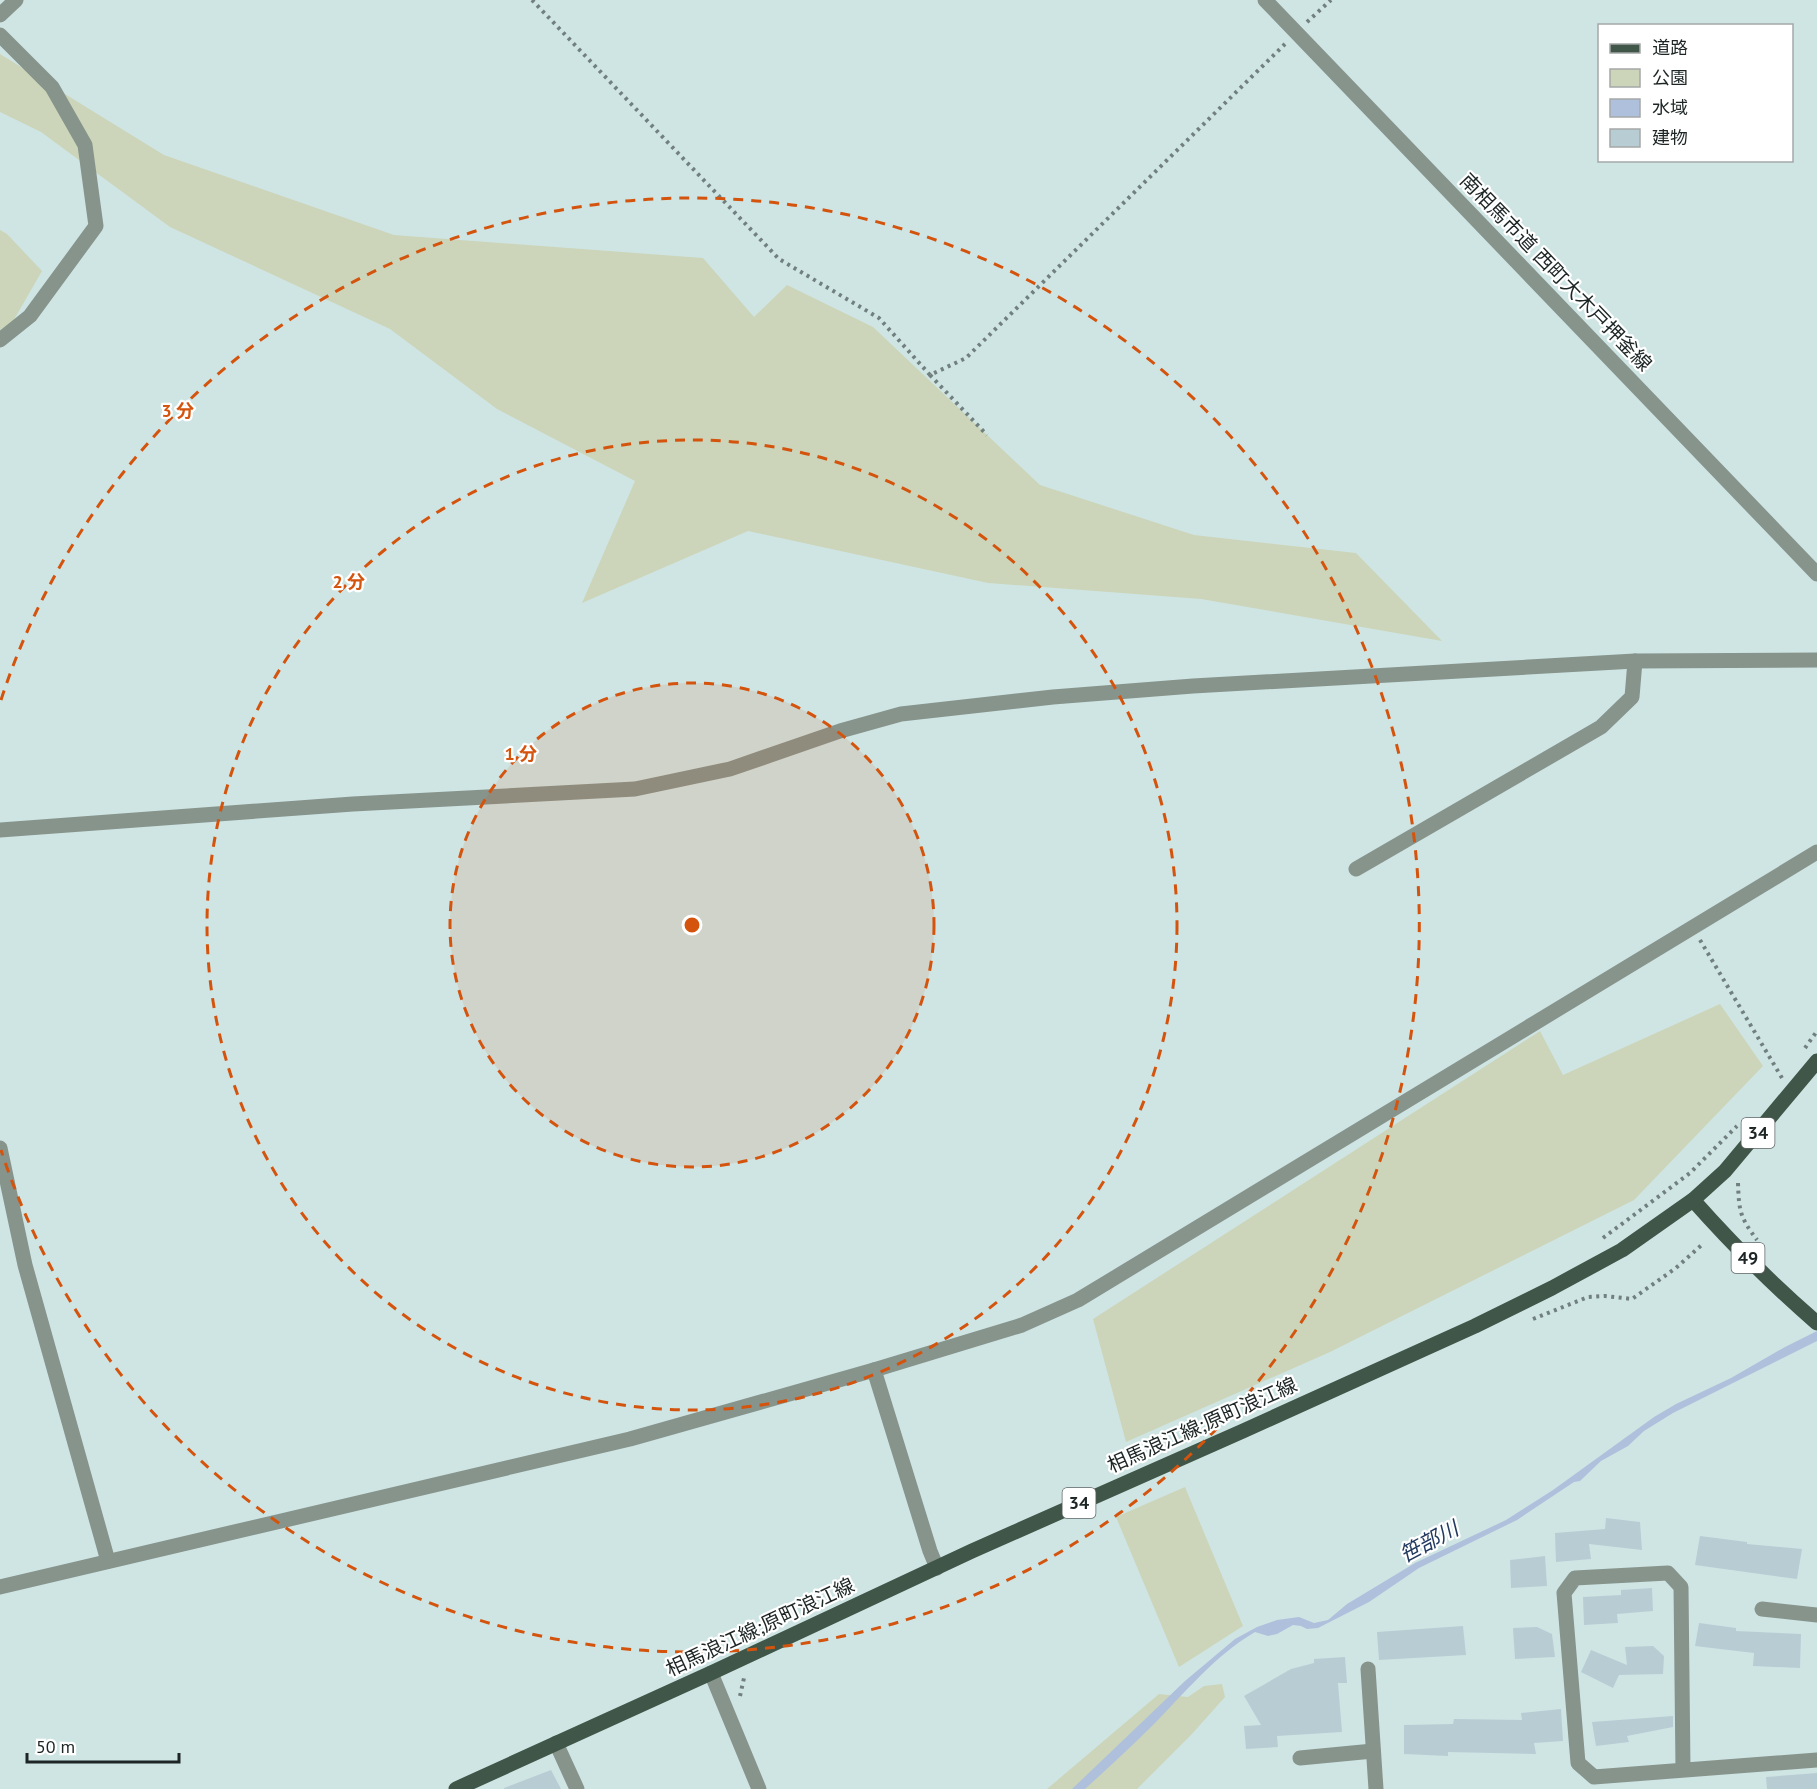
<svg xmlns="http://www.w3.org/2000/svg" width="1817" height="1789" font-family="'PT Sans','Noto Sans JP',sans-serif">
	<style>
		.green { fill: #ccd5b9 }
		.water { fill: #afc0dc }
		.building { fill: #b8ccd4 }
		.lines { fill: none; stroke-linecap: round; stroke-linejoin: round }
		.path { stroke: #71807f; stroke-width: 4; stroke-dasharray: 3 4.5; stroke-linecap: butt }
		.minor { stroke: #87948c; stroke-width: 15 }
		.tertiary { stroke: #87948c; stroke-width: 15 }
		.primary { stroke: #3f5648; stroke-width: 15 }
		.ring { fill: none; stroke: #d4540e; stroke-width: 3; stroke-dasharray: 10 8 }
		.labels { text-anchor: middle; stroke-width: 4.5; stroke-linejoin: round; paint-order: stroke }
		.shield { fill: #fff; stroke: #616666; stroke-width: 1.5 }
		.shield-label { font-size: 18px; font-weight: bold; fill: #1d2525 }
		.street-label { font-size: 20px; fill: #1d2525; stroke: #fff }
		.water-label { font-size: 21px; font-style: italic; fill: #233a60; stroke: #fff }
		.centre { fill: #d4540e; stroke: #fff; stroke-width: 3 }
		.ring-label { font-size: 18px; text-anchor: middle; font-weight: bold; fill: #d4540e; stroke: #fff; stroke-width: 4.5; stroke-linejoin: round; paint-order: stroke }
	</style>
	<rect width="100%" height="100%" fill="#cfe5e4"/>
	<g class="green">
		<polygon points="0,54 164,155 394,235 703,258 754,317 787,285 873,327 1040,485 1194,535 1356,553 1442,641 1201,599 988,583 748,531 582,603 635,481 497,409 390,329 170,227 41,132 0,112"/>
		<polygon points="0,230 7,234 42,271 12,323 0,330"/>
		<polygon points="1720,1004 1763,1066 1634,1200 1330,1352 1126,1442 1093,1319 1540,1031 1563,1075"/>
		<polygon points="1185,1487 1243,1626 1179,1667 1116,1517"/>
		<polygon points="1222,1684 1225,1697 1191,1735 1137,1789 1047,1789 1159,1694 1188,1697 1204,1686"/>
	</g>
	<path class="water" d="M1817 1331V1341L1673 1413 1644 1431 1628 1446 1601 1461 1580 1481 1574 1482 1517 1520 1419 1568 1369 1602 1318 1628 1307 1629 1301 1626 1293 1625 1277 1634 1268 1636 1255 1632C1214 1656 1185 1693 1153 1725 1131 1747 1108 1768 1085 1789H1072L1185 1681 1235 1639 1257 1627 1277 1620 1299 1617 1314 1623 1328 1620 1347 1604 1415 1563 1506 1520 1553 1490 1654 1417 1676 1404 1731 1378 1785 1347Z"/>
	<g class="building">
		<polygon points="1606,1518 1640,1522 1642,1550 1589,1544 1591,1559 1556,1562 1555,1533 1605,1529"/>
		<polygon points="1700,1536 1747,1542 1747,1544 1802,1549 1797,1579 1695,1565"/>
		<polygon points="1545,1556 1547,1586 1511,1588 1510,1560"/>
		<polygon points="1652,1588 1653,1611 1617,1614 1618,1623 1584,1625 1583,1597 1621,1595 1621,1590"/>
		<polygon points="1699,1623 1736,1628 1736,1631 1801,1634 1800,1668 1753,1666 1754,1653 1695,1646"/>
		<polygon points="1463,1626 1466,1655 1379,1660 1377,1632"/>
		<polygon points="1537,1627 1552,1634 1555,1657 1515,1659 1513,1628"/>
		<polygon points="1653,1646 1664,1656 1663,1674 1619,1675 1613,1688 1581,1672 1591,1650 1627,1665 1625,1647"/>
		<polygon points="1345,1657 1347,1683 1338,1683 1342,1732 1277,1736 1278,1747 1246,1749 1244,1726 1261,1725 1244,1696 1291,1669 1314,1663 1314,1659"/>
		<polygon points="1561,1709 1563,1741 1534,1743 1536,1754 1448,1752 1448,1756 1404,1754 1404,1725 1453,1724 1454,1719 1522,1720 1521,1713"/>
		<polygon points="1673,1716 1673,1727 1627,1736 1629,1742 1596,1746 1592,1722"/>
		<polygon points="551,1770 561,1789 504,1789 504,1788"/>
		<polygon points="1817,1773 1817,1789 1767,1789 1766,1777"/>
	</g>
	<g class="lines">
		<g class="path">
			<polyline points="532,0 779,259 879,318 930,375 966,358 1285,44"/>
			<polyline points="1307,22 1331,0"/>
			<polyline points="930,375 987,435"/>
			<polyline points="1700,940 1782,1078"/>
			<polyline points="1805,1048 1817,1031"/>
			<path d="M1738 1183C1739 1212 1740 1217 1757 1240"/>
			<polyline points="1603,1238 1690,1173 1737,1126"/>
			<polyline points="1533,1319 1588,1297 1605,1296 1632,1299 1676,1268 1704,1243"/>
			<polyline points="740,1696 744,1678"/>
		</g>
		<g class="minor">
			<polyline points="1265,0 1817,574"/>
			<polyline points="0,15 16,0"/>
			<polyline points="0,35 52,87 85,145 96,226 30,316 0,340"/>
			<polyline points="0,830 353,804 635,789 730,769 840,731 901,714 1053,697 1193,686 1635,661 1817,660"/>
			<polyline points="1356,869 1601,727 1632,697 1635,661"/>
			<polyline points="0,1148 25,1265 108,1561"/>
			<polyline points="874,1370 930,1551 937,1568"/>
			<polyline points="0,1587 630,1439 874,1370 1022,1325 1078,1300 1817,852"/>
			<polyline points="1762,1609 1817,1615"/>
			<polyline points="1368,1669 1376,1789"/>
			<polyline points="556,1743 577,1789"/>
			<polyline points="1300,1758 1373,1751"/>
			<polyline points="1683,1770 1681,1587 1668,1573 1575,1578 1564,1593 1578,1763 1594,1777 1817,1760"/>
		</g>
		<polyline class="tertiary" points="711,1673 759,1789"/>
		<g class="primary">
			<path d="M1693 1200C1732 1244 1773 1285 1817 1323"/>
			<polyline points="456,1789 711,1673 972,1551 1243,1431 1475,1326 1552,1288 1622,1250 1693,1200 1725,1171 1817,1061"/>
		</g>
	</g>
	<circle cx="692" cy="925" r="242" fill="#d4540e" fill-opacity=".12"/>
	<g class="ring">
		<circle cx="692" cy="925" r="242"/>
		<circle cx="692" cy="925" r="485"/>
		<path d="M1 700A727 727 0 1 1 1 1150"/>
	</g>
	<g class="labels">
		<g class="shield">
			<rect x="1741.5" y="1118" width="33" height="30" rx="4.5"/>
			<rect x="1731.5" y="1243" width="33" height="30" rx="4.5"/>
			<rect x="1062.5" y="1488" width="33" height="30" rx="4.5"/>
		</g>
		<g class="shield-label">
			<text x="1758" y="1139">34</text>
			<text x="1748" y="1264">49</text>
			<text x="1079" y="1509">34</text>
		</g>
		<g class="street-label">
			<text transform="translate(1556 272) rotate(46)" y="7">南相馬市道 西町大木戸押釜線</text>
			<text transform="translate(1202 1425) rotate(-24)" y="7">相馬浪江線;原町浪江線</text>
			<text transform="translate(760 1627) rotate(-25)" y="7">相馬浪江線;原町浪江線</text>
		</g>
		<g class="water-label">
			<text transform="translate(1429 1542) rotate(-28)" y="7">笹部川</text>
		</g>
	</g>
	<circle cx="692" cy="925" r="9" class="centre"/>
	<g class="ring-label">
		<text x="178" y="417">3 分</text>
		<text x="349" y="588">2 分</text>
		<text x="521" y="760">1 分</text>
	</g>
	<rect x="1598" y="24" width="195" height="138" fill="#ffffff" stroke="#a5a8a8" stroke-width="1.5"/>
	<rect x="1610" y="44" width="30" height="9" fill="#3f5648" stroke="#a5a8a8" stroke-width="1.5"/>
	<text x="1652" y="54" font-size="18" fill="#1d2525">道路</text>
	<rect x="1610" y="69" width="30" height="18" fill="#ccd5b9" stroke="#a5a8a8" stroke-width="1.5"/>
	<text x="1652" y="84" font-size="18" fill="#1d2525">公園</text>
	<rect x="1610" y="99" width="30" height="18" fill="#afc0dc" stroke="#a5a8a8" stroke-width="1.5"/>
	<text x="1652" y="114" font-size="18" fill="#1d2525">水域</text>
	<rect x="1610" y="129" width="30" height="18" fill="#b8ccd4" stroke="#a5a8a8" stroke-width="1.5"/>
	<text x="1652" y="144" font-size="18" fill="#1d2525">建物</text>
	<path d="M27 1753v9h152v-9" fill="none" stroke="#1d2525" stroke-width="3"/>
	<text x="36" y="1753" font-size="18" fill="#1d2525" stroke="#ffffff" stroke-width="4.5" paint-order="stroke">50 m</text>
</svg>
